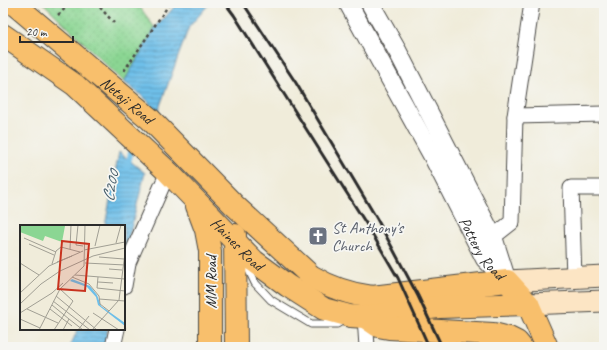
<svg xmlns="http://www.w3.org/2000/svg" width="607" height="350" font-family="Caveat,sans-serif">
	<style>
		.grass { fill: url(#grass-dots); stroke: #5b805f }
		.water { fill: url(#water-rules); stroke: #4c758a }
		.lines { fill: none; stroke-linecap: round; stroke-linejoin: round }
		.stream { stroke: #6ebfe9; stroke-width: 5.5 }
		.service-casing { stroke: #494845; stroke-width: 9 }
		.minor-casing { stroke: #494845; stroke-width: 17 }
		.tertiary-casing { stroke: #494845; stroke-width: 20 }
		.secondary-casing { stroke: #494845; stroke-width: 23 }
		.primary-casing { stroke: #494845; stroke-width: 24 }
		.path { stroke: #494845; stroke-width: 2.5; stroke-dasharray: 3 3; stroke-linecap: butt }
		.service { stroke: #fff; stroke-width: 7 }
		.minor { stroke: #fff; stroke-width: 15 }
		.tertiary { stroke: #fff; stroke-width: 18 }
		.secondary { stroke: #fce5c4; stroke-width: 21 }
		.primary { stroke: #f8bf6c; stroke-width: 22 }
		.rail { stroke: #2b2b2b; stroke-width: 3 }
		.labels { text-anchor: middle; stroke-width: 3.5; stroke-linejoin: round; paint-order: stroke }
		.street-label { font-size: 16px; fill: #2b2b2b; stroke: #f6f6f2 }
		.worship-label { font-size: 16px; fill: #5b616d; stroke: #f6f6f2; text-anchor: start }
		.water-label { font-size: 17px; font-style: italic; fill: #3f5764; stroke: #f6f6f2 }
		.inset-road { fill: none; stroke: #a19f94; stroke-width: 1 }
		.view { fill: #c8321e; fill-opacity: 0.15; stroke: #c8321e; stroke-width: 2 }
		.inset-edge { fill: none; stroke: #2b2b2b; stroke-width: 2 }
	</style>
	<defs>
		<pattern id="grass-dots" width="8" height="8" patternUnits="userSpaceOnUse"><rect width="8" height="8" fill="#8bd693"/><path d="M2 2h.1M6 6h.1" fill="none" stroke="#78b87f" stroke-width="1.8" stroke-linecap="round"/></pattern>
		<pattern id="water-rules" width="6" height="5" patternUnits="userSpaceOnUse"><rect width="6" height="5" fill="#6ebfe9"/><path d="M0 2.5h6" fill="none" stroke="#5b9bbd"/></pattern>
	</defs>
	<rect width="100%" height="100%" fill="#f6f6f2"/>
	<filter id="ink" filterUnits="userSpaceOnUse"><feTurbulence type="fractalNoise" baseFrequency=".025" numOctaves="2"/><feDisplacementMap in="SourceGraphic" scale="8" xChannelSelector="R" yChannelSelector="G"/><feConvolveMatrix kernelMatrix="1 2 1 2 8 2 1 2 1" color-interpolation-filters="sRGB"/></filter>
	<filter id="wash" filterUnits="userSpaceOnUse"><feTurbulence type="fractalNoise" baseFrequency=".012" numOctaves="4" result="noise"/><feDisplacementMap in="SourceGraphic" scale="16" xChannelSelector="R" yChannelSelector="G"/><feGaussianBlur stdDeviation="0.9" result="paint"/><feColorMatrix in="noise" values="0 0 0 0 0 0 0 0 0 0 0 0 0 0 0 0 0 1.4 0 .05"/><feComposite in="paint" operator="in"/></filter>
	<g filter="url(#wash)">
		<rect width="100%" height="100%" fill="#f0ecda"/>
		<polygon class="grass" points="43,3 137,3 155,28 124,82"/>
		<g class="water">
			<polygon points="178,3 210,3 189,27 157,114 147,100 124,82 155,28"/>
			<polygon points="119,152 145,173 124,257 124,226 105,226"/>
			<polygon points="78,329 108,329 104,347 70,347"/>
		</g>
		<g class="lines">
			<polyline class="stream" points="127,167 131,152"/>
		</g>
	</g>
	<g filter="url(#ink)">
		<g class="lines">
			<defs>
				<polyline id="service" points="246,264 255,283 271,300 311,324 337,324 345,319"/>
				<g id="minor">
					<polyline points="515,116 604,114"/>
					<polyline points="493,237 512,222 515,116 532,3"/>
					<polyline points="574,277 571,188 604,188"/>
					<polyline points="124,286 128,263 168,172"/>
					<polyline points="365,317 367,347"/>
					<polyline points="113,347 117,329"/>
				</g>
				<g id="tertiary">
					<path id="s1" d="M348 3 433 157 485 259 507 281"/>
					<polyline points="370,3 398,52 493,237 506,278"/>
				</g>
				<g id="secondary">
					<polyline points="507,281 604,276"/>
					<polyline points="528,304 604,301"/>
				</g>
				<g id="primary">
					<path id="s2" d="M13 3 150 119 234 205 311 276C331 288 349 294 372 297L507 281 528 304 547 347"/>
					<path id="s3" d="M3 35 75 85 168 172 254 261 288 286 324 309 350 316 365 317 403 311 439 307 528 304"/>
					<polyline points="197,206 206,230 210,251 210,347"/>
					<polyline points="235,235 236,347"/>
					<polyline points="365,317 378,326 389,328 493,334 509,338 517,342 521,347"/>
				</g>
			</defs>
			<use href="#service" class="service-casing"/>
			<use href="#minor" class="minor-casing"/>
			<use href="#tertiary" class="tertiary-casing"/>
			<use href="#secondary" class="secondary-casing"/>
			<use href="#primary" class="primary-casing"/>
			<g class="path">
				<polyline points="96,3 114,23"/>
				<polyline points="58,15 71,3"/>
				<polyline points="124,71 170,3"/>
			</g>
			<use href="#service" class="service"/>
			<use href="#minor" class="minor"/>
			<use href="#tertiary" class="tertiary"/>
			<use href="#secondary" class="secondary"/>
			<use href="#primary" class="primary"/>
			<g class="rail">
				<polyline points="225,3 234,15 367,225 398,278 429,347"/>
				<polyline points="243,3 296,83 377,219 418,296 442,347"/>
			</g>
		</g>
	</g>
	<defs>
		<symbol id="church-square" viewBox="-11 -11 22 22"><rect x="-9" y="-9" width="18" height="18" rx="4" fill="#6b7280" stroke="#f6f6f2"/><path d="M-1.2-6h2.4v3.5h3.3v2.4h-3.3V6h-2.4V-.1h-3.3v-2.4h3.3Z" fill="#fff"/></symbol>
	</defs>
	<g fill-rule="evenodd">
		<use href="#church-square" x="307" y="225" width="22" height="22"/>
	</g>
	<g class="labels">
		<g class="street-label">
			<text dy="6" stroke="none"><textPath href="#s2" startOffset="150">Netaji Road</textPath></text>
			<text dy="6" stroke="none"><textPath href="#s3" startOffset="315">Haines Road</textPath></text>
			<text dy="6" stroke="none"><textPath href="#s1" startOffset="280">Pottery Road</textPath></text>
			<text transform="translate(210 282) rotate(-90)" y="6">MM Road</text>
		</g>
		<g class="worship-label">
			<text x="332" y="233">St Anthony's<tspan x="332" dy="18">Church</tspan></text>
		</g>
		<g class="water-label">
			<text transform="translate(110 186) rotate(-79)" y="6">C200</text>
		</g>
	</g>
	<g transform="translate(20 225)">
		<rect width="105" height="105" fill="#f0ecda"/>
		<path d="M0 0 45 1 42 17 25 11 23 16 0 7Z" fill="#8bd693"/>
		<path d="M52 54 70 61 77 70 81 81 105 98V101L78 80 76 72 67 62 50 56Z" fill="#6ebfe9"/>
		<path class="inset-road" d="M58 0 56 20 63 21M4 13 36 27M96 18 101 0M9 19 34 30M75 21 80 0M50 24 51 0M64 25 105 17M79 32 104 34M37 37 52 31M0 38 19 50M65 38 105 40M32 39 36 26 41 22 60 27M89 44 102 45M55 50 105 54M52 52 69 59 79 71 80 79 89 86M78 52 77 63 105 66M78 57 93 58M0 68 29 41 63 26M36 71 77 105M79 74 105 76M33 76 70 105M0 79 21 59 40 46 73 31 105 23M32 80 49 94 43 105M7 84 38 98M30 84 52 101M0 88 32 68 43 58M73 88 99 105M0 94 20 103M49 94 63 105M19 105 40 64 64 41 65 0M34 105 53 76 40 64M58 105 69 91M72 105 99 75 105 28"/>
		<path class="view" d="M42 16 69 19 65 66 38 64Z"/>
		<rect width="105" height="105" class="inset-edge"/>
	</g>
	<rect width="607" height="350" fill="none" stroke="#f6f6f2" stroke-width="16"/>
	<path d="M20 36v6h53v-6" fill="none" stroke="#2b2b2b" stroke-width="2"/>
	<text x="26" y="36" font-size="12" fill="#2b2b2b" stroke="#f6f6f2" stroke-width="3" paint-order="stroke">20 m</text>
</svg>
